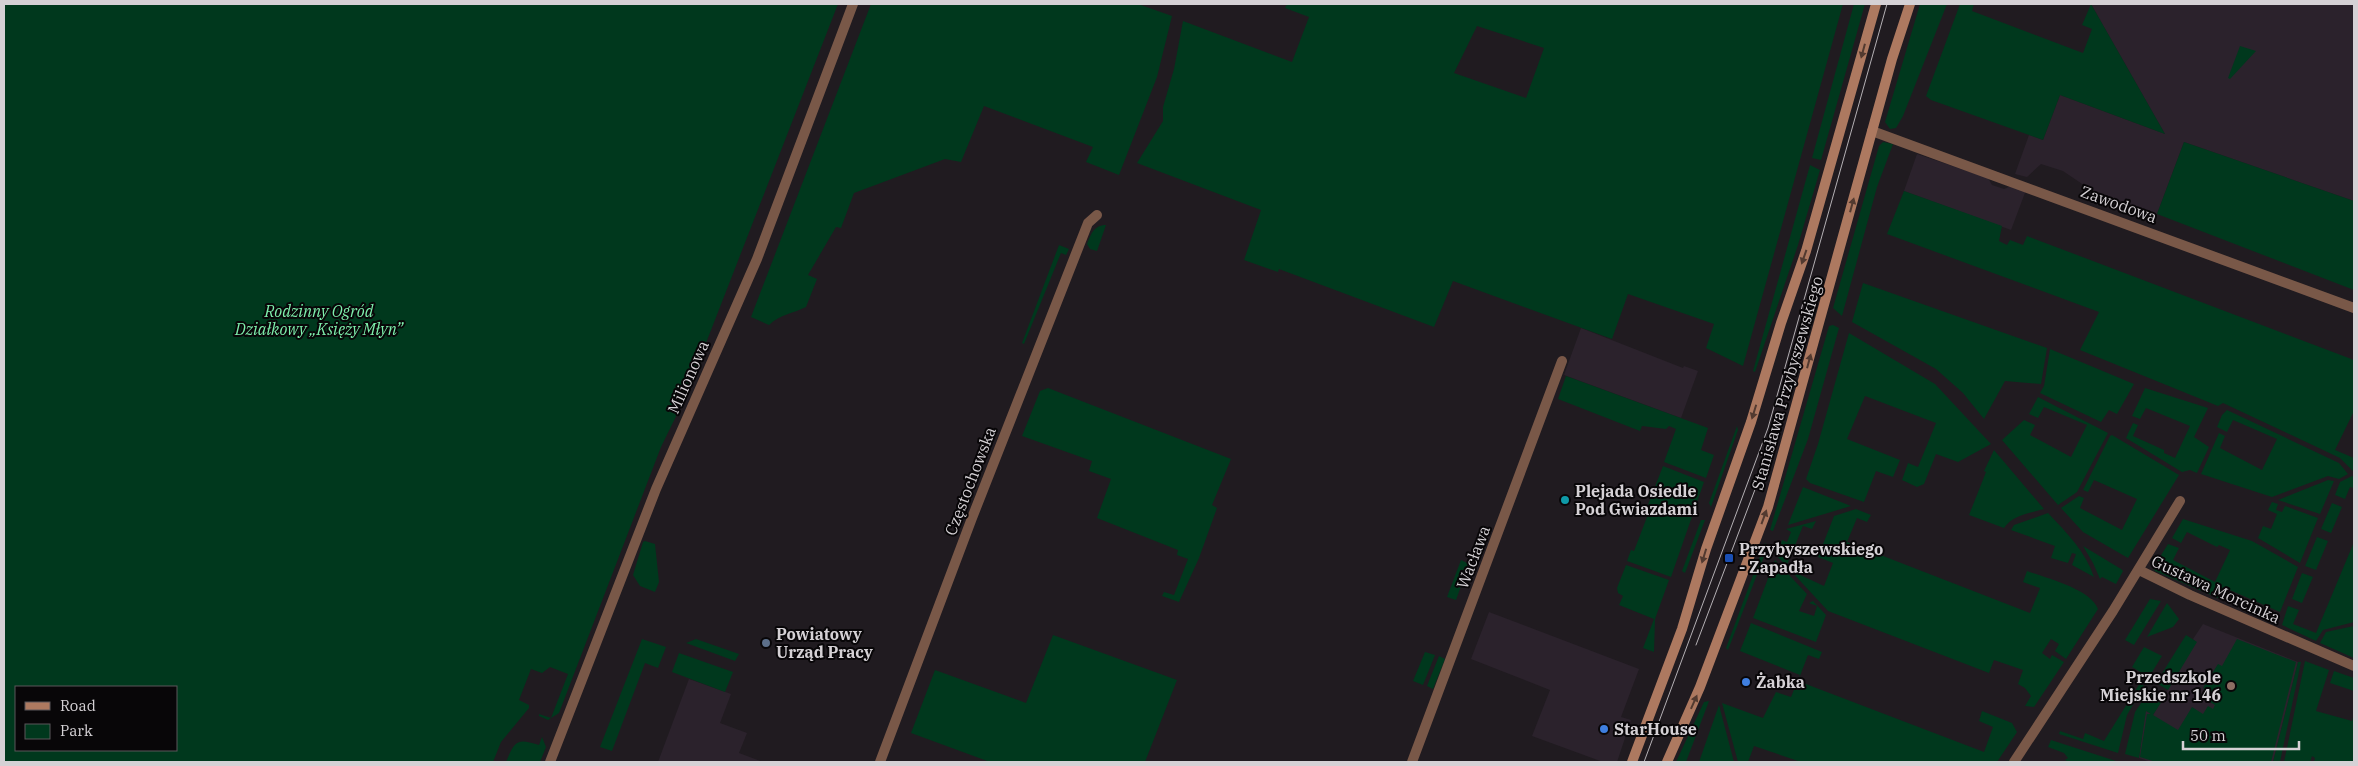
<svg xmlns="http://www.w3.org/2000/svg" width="2358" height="766" font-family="'IBM Plex Serif',serif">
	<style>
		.built { fill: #2b222c }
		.green { fill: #00381d; fill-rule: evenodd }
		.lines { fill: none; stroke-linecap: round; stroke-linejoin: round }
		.street { stroke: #795848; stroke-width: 10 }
		.secondary { stroke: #ad7960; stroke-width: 10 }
		.tram { stroke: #b4b0b4; stroke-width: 1 }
		.oneway { fill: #523a30 }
		.culture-dot { fill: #0f9aa8; stroke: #080608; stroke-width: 2 }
		.transit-dot { fill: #1a4fb4; stroke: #080608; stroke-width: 2 }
		.service-dot { fill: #5c6f8a; stroke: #080608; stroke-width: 2 }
		.shop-dot { fill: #3f7fe0; stroke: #080608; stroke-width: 2 }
		.education-dot { fill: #8d6e63; stroke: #080608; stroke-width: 2 }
		.labels { text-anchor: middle; stroke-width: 4; stroke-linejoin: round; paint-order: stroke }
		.street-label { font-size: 16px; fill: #d5d1d5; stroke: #080608 }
		.park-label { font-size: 16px; font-style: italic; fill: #7eefac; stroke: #080608 }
		.poi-label { font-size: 16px; font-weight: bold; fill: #d5d1d5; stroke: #080608; text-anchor: start }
	</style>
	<rect width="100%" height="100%" fill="#201b20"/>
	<g class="built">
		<polygon points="2091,4 2354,4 2354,201 2184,142 2157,214 2091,190 2063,171 2041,164 2027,177 2015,174 2029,135 2043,140 2060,95 2165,134"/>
		<polygon points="1917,154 1988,178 1992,185 2004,189 2011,186 2026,190 2011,230 1904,191"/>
		<polygon points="1581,328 1683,368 1684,366 1698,371 1681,418 1564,375"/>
		<polygon points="1489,612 1639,669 1621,717 1631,720 1617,762 1603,762 1532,736 1550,690 1471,659"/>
		<polygon points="2203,624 2298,662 2273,762 2151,762 2139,758 2145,710 2153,715 2196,642 2193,639"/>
		<polygon points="689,679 731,694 720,723 747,733 739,753 763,762 658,762"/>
	</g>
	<g class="green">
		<path d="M4 4H838L683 402 661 447 559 713 548 720 539 716V714L551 718 568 674 550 667 542 673 531 669 519 700 529 705V708L501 742 493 762H4ZM16 687H176V750H16Z"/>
		<path d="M871 4H1138L1172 16 1157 77 1119 175 1086 162 1093 147 984 106 961 162 945 159 854 193 841 228 836 227 808 275 817 279 806 307C792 314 781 314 769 325L751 317Z"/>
		<path d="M1287 4H1843L1743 366 1706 348 1714 324 1628 294 1612 339 1453 281 1434 327 1279 269 1278 272 1244 260 1261 210 1137 163 1163 121V107L1174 69 1183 21 1292 62 1309 17 1285 8ZM1477 26 1544 48 1526 98 1454 73Z"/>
		<polygon points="1854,4 1865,4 1821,160 1812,158"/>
		<polygon points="1920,4 1947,4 1903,116 1896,128 1890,129 1885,122"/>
		<polygon points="1960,4 1974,4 1972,11 2083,53 2092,29 2082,25 2091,4 2165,134 2060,95 2043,140 1931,100 1926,96"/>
		<polygon points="2240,46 2256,51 2230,79 2228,78"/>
		<polygon points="1883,142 1893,144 1877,187 1842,316 1833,308 1879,146"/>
		<polygon points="2184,142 2354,201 2354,290 2157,214"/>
		<polygon points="1810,165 1820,170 1798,245 1755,372 1753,371"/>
		<polygon points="1904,191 2002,226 1999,241 2007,245 2010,240 2023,245 2027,236 2354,360 2354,411 2335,450 2354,458 2354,472 2340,458 2223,403 2218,406 2080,350 2099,312 1887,234"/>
		<path d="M1106 225 1097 251 1090 249 1087 244C1091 234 1094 225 1106 225Z"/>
		<polygon points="1059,245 1069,249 1066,255 1061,253 1024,344 1022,343"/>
		<polygon points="1863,283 2047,348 2041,384 2005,381 1984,419 1963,393 1936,369 1852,322"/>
		<polygon points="1833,325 1839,328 1808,439 1773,531 1770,530 1829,326"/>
		<polygon points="1849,333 1935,384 1991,444 1958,462 1936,454 1924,484 1917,487 1902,480 1908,463 1918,467 1936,423 1865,396 1847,439 1900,460 1893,477 1876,471 1864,502 1810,483 1806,479 1818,444"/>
		<polygon points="2050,349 2134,384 2117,414 2109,410 2101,422 2040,393 2044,386"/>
		<polygon points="1566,376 1708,428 1701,450 1714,455 1706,478 1664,462 1676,429 1669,426 1666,429 1642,426 1640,431 1558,399"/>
		<polygon points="1048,388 1231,459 1212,505 1217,508 1199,558 1179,602 1162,596 1164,592 1174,595 1188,559 1177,555 1178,550 1097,518 1111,479 1089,471 1092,461 1022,436 1040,391"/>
		<polygon points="2145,388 2208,408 2194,437 2209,447 2197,473 2190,470 2182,472 2126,438 2133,423 2138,425 2133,436 2164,450 2164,453 2175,458 2190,426 2146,408 2140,419 2132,416"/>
		<polygon points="2038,397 2108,433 2077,492 2058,505 2002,440 2024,420 2035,425 2030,435 2071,457 2087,425 2044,407 2038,418 2029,414"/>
		<polygon points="2227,410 2339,463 2348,474 2339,479 2328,476 2272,497 2201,474 2219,433 2225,436 2220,448 2262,470 2277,439 2233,420 2227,432 2217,427 2222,415"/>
		<polygon points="1737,426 1738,430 1711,507 1709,503"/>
		<polygon points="2112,435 2179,475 2128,558 2083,532 2061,508 2079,496 2084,498 2080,508 2122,530 2137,499 2094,480 2088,492 2083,490 2110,436"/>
		<path d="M1994 450 2044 509C2031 513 2012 515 2004 528L1969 515 1986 472 1984 471Z"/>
		<polygon points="1663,466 1704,482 1671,577 1627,561 1631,550 1634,551 1647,517 1644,515"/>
		<polygon points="2352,476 2354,477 2354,488 2350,487 2345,499 2335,495 2340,482"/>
		<polygon points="2328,480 2334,481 2320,514 2278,500"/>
		<polygon points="1803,487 1851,506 1788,525"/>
		<polygon points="2272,502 2278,504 2276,510 2282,512 2285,506 2318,518 2300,563 2258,538 2263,526 2271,529 2277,514 2268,510"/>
		<polygon points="2332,503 2342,507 2331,533 2321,529"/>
		<path d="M1856 509 1871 515 1867 522 1857 518 1847 542 2030 613 2040 588 2023 582 2027 571C2046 578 2091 589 2098 609L2066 659 2055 651 2059 644 2051 639 2042 653 2050 659 2052 655 2064 662 2034 707 2025 706 2031 696 2025 688 2018 684 2023 670 1994 660 1989 673 1828 611 1777 556 1782 540 1787 542 1791 532 1786 529 1816 521 1812 529 1803 526 1787 565 1797 570 1796 573 1824 586 1833 563 1818 557 1834 516Z"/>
		<path d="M2048 513C2067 533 2085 551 2094 577L2072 565 2076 554 2072 553 2068 563 2051 558 2055 546 2011 530 2014 525Z"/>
		<polygon points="2183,519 2252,541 2298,567 2280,612 2223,587 2218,598 2155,571 2153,568 2168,544 2179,548 2173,560 2215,582 2230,550 2219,545 2217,547 2187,532 2181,543 2172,538"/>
		<polygon points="1701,520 1705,520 1685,573 1682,571"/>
		<polygon points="2317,537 2328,541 2316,570 2305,566"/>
		<polygon points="645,541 655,544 659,582 655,592 640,586 633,575 643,542"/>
		<polygon points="2354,542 2354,622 2323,630 2316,641 2282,625 2288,606 2299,610 2293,624 2316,633"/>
		<polygon points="1765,543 1768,546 1728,650 1726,648"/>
		<polygon points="2083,546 2121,569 2123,571 2116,584 2102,577 2100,579 2093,563"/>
		<polygon points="1461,560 1469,564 1456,600 1447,597"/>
		<polygon points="1775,560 1807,594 1799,611 1814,616 1817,606 1809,603 1813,601 1826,615 1816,642 1753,618"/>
		<polygon points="1626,565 1669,580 1655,619 1654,652 1643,648 1654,619 1619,605 1623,596 1618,593 1617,588"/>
		<polygon points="2302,573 2313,577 2302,603 2292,599"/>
		<polygon points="2150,599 2161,601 2134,645 2125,640"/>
		<polygon points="2167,603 2179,619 2173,627 2147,637"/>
		<polygon points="1751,623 1822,652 1819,659 1808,655 1798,681 1984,752 1993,727 1979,721 1982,711 2012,723 2017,732 1997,762 1801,762 1754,746 1748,762 1738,762 1722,703 1763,718 1776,692 1791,697 1800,675 1740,651"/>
		<polygon points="2354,626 2354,658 2320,643 2326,632"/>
		<polygon points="1053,635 1177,680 1145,762 990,762 911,733 935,670 1026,703"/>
		<polygon points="2186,635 2197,642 2168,690 2156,683"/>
		<polygon points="642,639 666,647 658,668 645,663 612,751 600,747"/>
		<polygon points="696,639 739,654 735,661 686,643"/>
		<polygon points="2237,639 2296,662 2271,762 2156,762 2140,757 2147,714 2151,714 2146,711 2139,758 2125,754 2135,712 2150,690 2164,698 2153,715 2178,730 2192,707 2203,714 2208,706 2213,709 2215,705 2210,702 2213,694 2203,688 2218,664 2222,666"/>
		<polygon points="2144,647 2162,656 2149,677 2132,667"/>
		<polygon points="1425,652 1435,655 1423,685 1413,681"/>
		<polygon points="679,653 733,672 725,692 672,672"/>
		<polygon points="1439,656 1445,659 1433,689 1427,686"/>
		<polygon points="2305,661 2329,670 2316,711 2352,721 2354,714 2354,762 2314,762 2315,758 2312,756 2310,762 2284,762"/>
		<polygon points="2298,662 2301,662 2280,762 2273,762"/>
		<polygon points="2334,671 2354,678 2354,691 2330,683"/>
		<polygon points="2140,683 2144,686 2127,715 2118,753 2059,734 2060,731 2083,739 2085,733 2104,741"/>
		<polygon points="1709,701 1686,762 1676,762 1704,702"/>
		<polygon points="1719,705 1734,762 1699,762"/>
		<path d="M542 737 546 747 540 762H506C515 740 517 738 539 745Z"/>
		<polygon points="2051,740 2116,761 2115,762 2069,762 2065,760 2068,758 2064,753 2048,747"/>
	</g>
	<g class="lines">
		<g class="street">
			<polyline points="1872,131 2354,308"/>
			<polyline points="2139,570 2190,595 2354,666"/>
			<polyline points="550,762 656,489 757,259 853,4"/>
			<polyline points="880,762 972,518 1088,223 1097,215"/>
			<polyline points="1412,762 1562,361"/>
			<polyline points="2014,762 2113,611 2180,501"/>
		</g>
		<g class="secondary">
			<polyline points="1632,762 1682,629 1706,549 1751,422 1781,323 1806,251 1876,4"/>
			<polyline points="1667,762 1700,687 1768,507 1892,59 1910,4"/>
		</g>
		<g class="tram">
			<polyline points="1793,374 1806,326"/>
			<polyline points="1696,645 1759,479"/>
			<polyline points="1644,762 1768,428 1887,4"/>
		</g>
	</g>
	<defs><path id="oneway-solid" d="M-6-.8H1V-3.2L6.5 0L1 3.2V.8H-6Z" transform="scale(1.25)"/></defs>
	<g class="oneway">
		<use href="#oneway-solid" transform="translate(1863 51) rotate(105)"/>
		<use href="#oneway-solid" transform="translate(1852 205) rotate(-75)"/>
		<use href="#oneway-solid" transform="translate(1804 257) rotate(109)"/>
		<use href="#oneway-solid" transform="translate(1809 361) rotate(-75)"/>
		<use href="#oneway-solid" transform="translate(1754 412) rotate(107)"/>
		<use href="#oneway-solid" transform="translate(1764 517) rotate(-70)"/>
		<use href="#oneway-solid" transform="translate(1704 556) rotate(107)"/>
		<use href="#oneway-solid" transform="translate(1694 702) rotate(-66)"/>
	</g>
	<circle class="culture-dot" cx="1565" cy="500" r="5"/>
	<rect class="transit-dot" x="1724" y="553" width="10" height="10" rx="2.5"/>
	<circle class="service-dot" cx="766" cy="643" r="5"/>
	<g class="shop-dot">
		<circle cx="1746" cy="682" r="5"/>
		<circle cx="1604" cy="729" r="5"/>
	</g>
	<circle class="education-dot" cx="2231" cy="686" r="5"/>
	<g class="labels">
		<g class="street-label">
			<text transform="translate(2119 204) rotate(20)" y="6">Zawodowa</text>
			<text transform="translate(688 377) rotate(-66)" y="6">Milionowa</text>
			<text transform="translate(1787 383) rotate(-74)" y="6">Stanisława Przybyszewskiego</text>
			<text transform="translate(970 481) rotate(-69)" y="6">Częstochowska</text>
			<text transform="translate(1473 557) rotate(-69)" y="6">Wacława</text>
			<text transform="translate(2216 589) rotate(25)" y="6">Gustawa Morcinka</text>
		</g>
		<g class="park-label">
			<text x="319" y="317">Rodzinny Ogród<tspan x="319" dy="18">Działkowy „Księży Młyn”</tspan></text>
		</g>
		<g class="poi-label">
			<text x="1575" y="497">Plejada Osiedle<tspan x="1575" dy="18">Pod Gwiazdami</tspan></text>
			<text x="1739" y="555">Przybyszewskiego<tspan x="1739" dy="18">- Zapadła</tspan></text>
			<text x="776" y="640">Powiatowy<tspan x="776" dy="18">Urząd Pracy</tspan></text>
			<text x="2221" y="683" text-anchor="end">Przedszkole<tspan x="2221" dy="18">Miejskie nr 146</tspan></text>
			<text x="1756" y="688">Żabka</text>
			<text x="1614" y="735">StarHouse</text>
		</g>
	</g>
	<rect width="2358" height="766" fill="none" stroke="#d5d1d5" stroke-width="10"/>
	<rect x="15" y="686" width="162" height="65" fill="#080608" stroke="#5a575a"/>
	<rect x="25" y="702" width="25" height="8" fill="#ad7960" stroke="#5a575a"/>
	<text x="60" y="711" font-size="15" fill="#d5d1d5">Road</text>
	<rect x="25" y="724" width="25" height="15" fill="#00381d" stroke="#5a575a"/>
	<text x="60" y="736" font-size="15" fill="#d5d1d5">Park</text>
	<path d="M2183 741v8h116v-8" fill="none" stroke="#d5d1d5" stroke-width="2.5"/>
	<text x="2190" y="741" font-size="15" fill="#d5d1d5" stroke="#080608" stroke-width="4" paint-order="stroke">50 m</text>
</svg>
